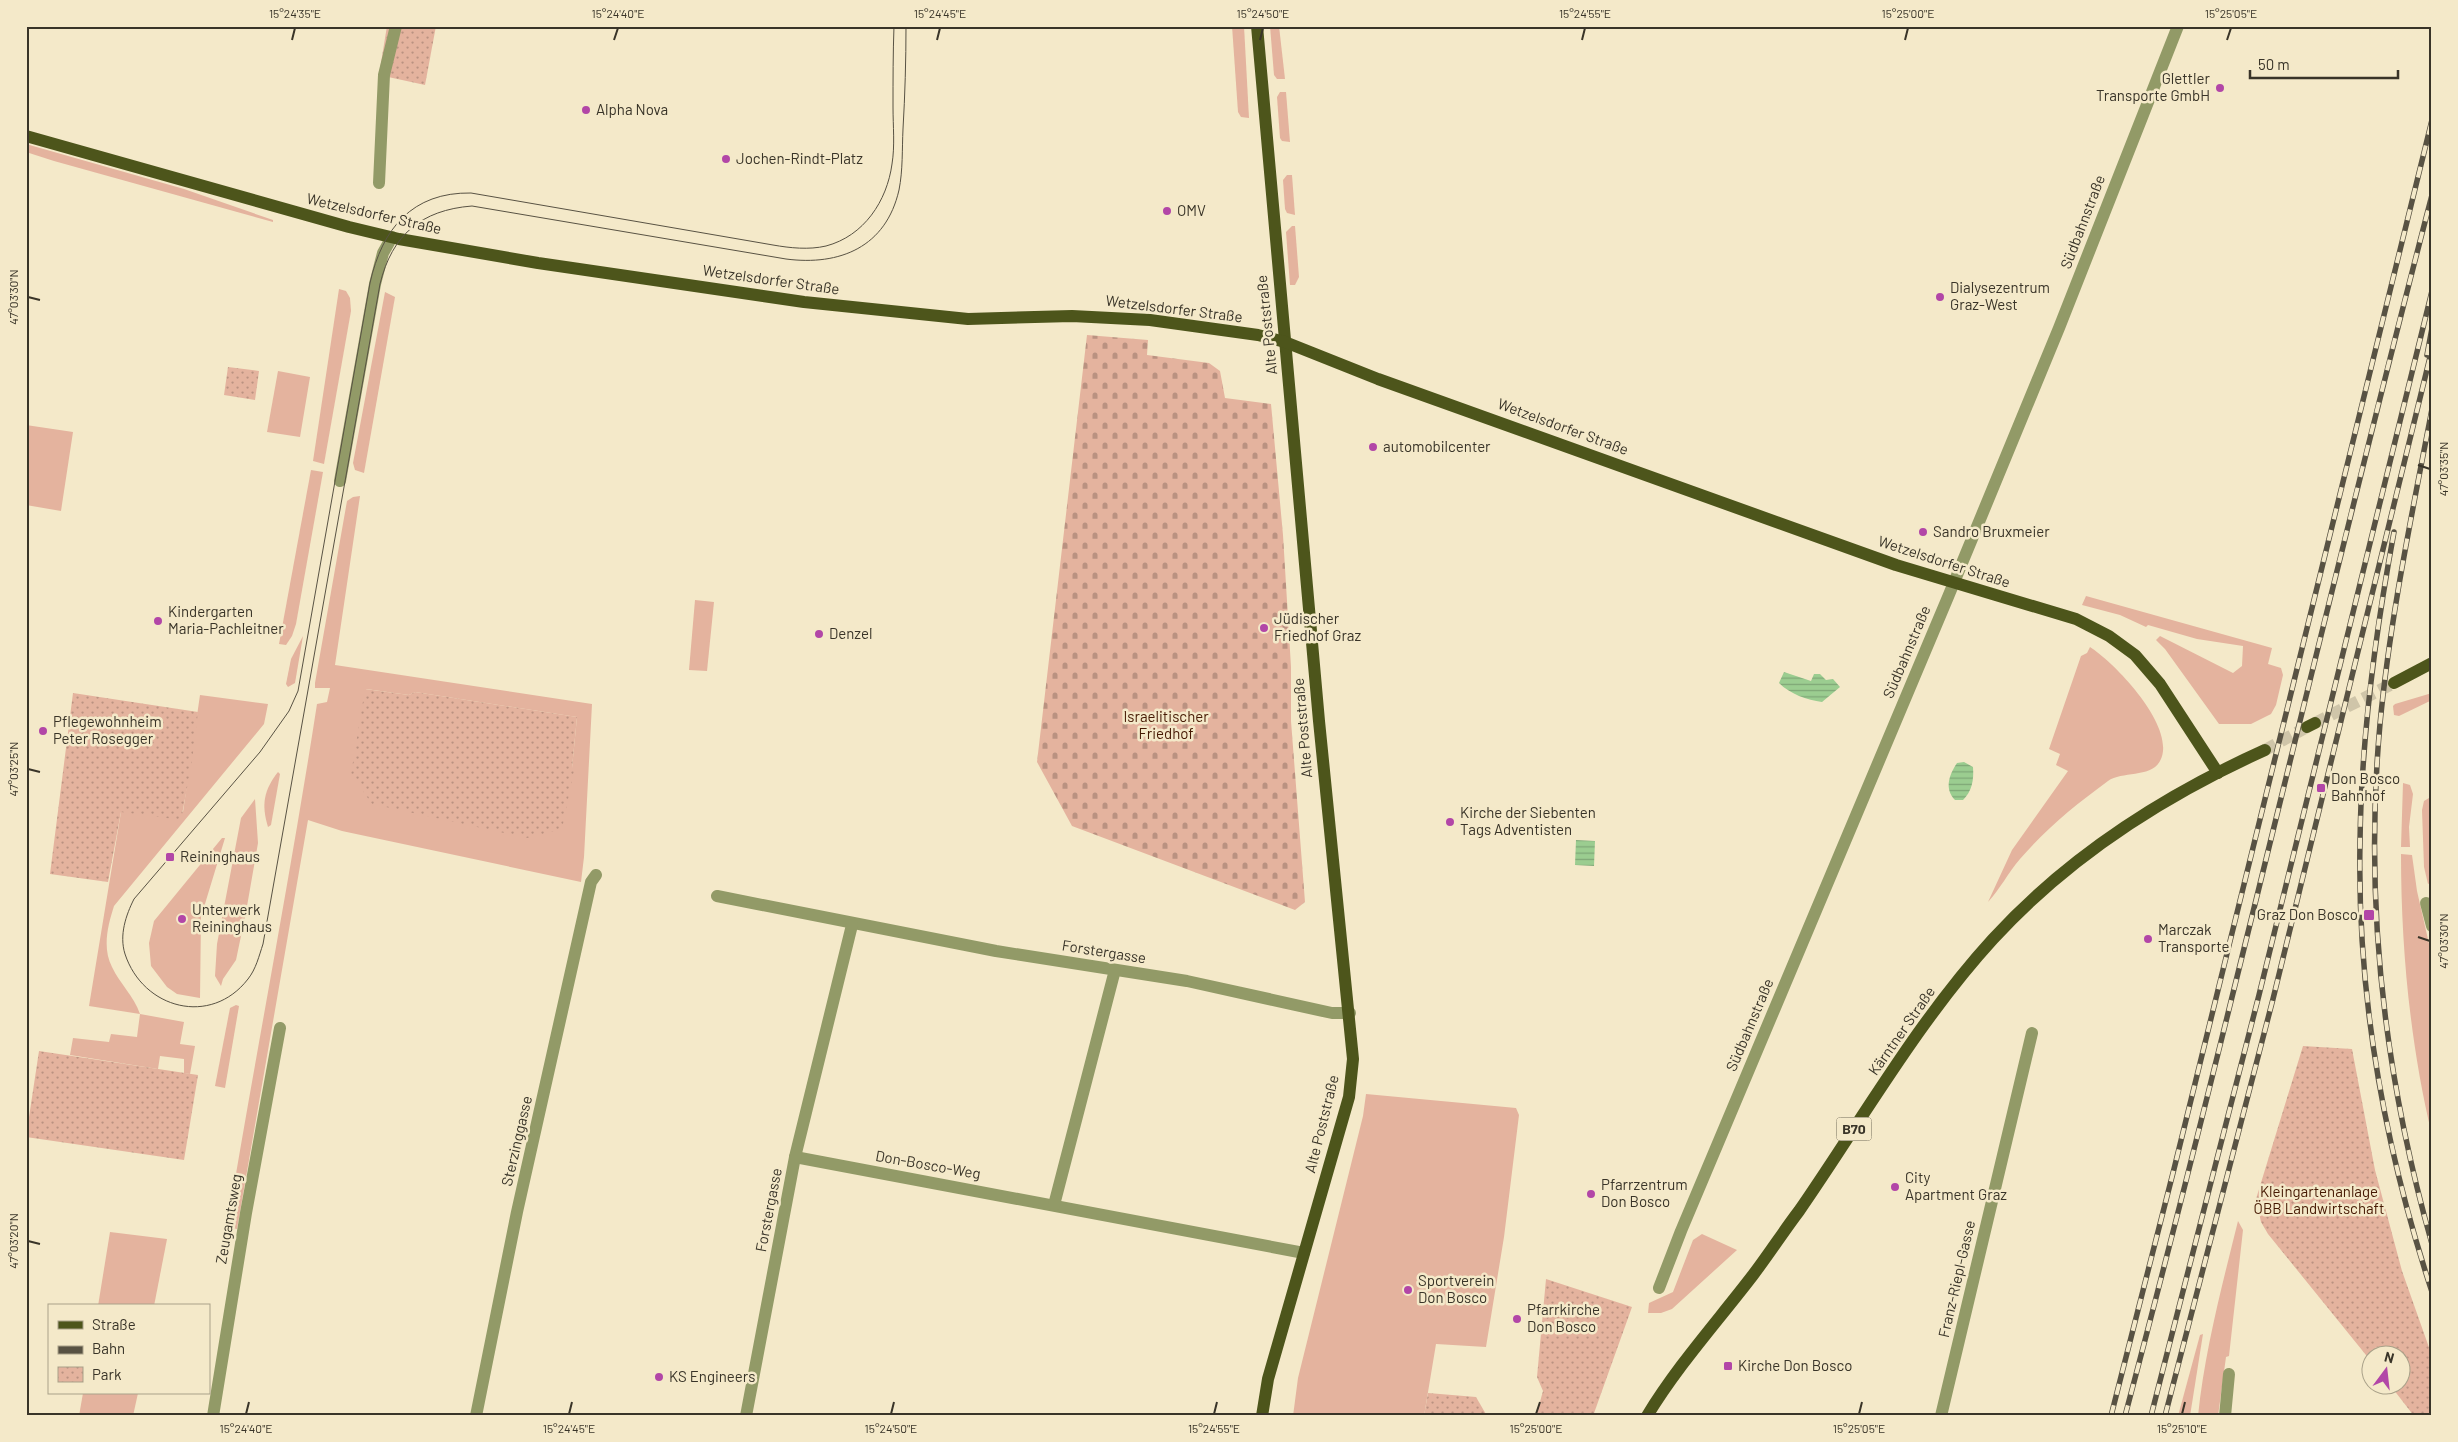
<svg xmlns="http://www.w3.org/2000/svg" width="2458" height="1442" font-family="Barlow,sans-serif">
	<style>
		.grass { fill: #e4b39e; fill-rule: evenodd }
		.cemetery { fill: url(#cemetery-stones) }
		.park { fill: url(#park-dots) }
		.water { fill: url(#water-rules) }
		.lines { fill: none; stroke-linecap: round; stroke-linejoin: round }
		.major-tunnel { stroke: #cfc5a9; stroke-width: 12; stroke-dasharray: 12 6; stroke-linecap: butt }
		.minor { stroke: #929a67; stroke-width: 12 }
		.major { stroke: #4d551b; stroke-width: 12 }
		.tram { stroke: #585243; stroke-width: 1 }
		.rail-casing { stroke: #585243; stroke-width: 5.5 }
		.rail { stroke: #f4e9c9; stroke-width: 4; stroke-dasharray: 11; stroke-linecap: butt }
		.ticks { fill: none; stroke: #393428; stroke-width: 2 }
		.poi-dot { fill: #b246a7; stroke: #f4e9c9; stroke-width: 2 }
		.labels { text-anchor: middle; stroke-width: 5; stroke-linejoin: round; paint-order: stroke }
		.shield { fill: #f4e9c9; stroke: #716a58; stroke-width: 1 }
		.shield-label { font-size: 14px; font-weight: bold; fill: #393428 }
		.poi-label { font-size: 15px; fill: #393428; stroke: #f4e9c9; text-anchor: start }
		.street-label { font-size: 15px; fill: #393428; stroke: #f4e9c9 }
		.park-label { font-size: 15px; fill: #461903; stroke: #f4e9c9 }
		.neatline { fill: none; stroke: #393428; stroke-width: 2 }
		.ticks-label { font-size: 12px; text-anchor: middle; fill: #393428 }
	</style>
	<defs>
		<pattern id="cemetery-stones" width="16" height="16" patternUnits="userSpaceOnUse" patternTransform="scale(1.25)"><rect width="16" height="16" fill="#e4b39e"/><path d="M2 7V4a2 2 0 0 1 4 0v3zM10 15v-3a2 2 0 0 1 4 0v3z" fill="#ba9281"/></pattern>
		<pattern id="park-dots" width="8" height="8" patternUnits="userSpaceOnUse" patternTransform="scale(1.25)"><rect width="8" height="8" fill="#e4b39e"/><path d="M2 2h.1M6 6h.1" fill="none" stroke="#ba9281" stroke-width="1.8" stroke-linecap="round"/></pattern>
		<pattern id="water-rules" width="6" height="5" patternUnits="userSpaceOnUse" patternTransform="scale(1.25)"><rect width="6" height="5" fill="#9bcd90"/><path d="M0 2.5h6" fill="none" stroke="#7fa776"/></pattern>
	</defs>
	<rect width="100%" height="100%" fill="#f4e9c9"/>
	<g class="grass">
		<polygon points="1232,26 1244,26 1249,118 1241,117 1238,112"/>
		<polygon points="1270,26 1279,26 1285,79 1277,79 1274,75"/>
		<polygon points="1280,92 1286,92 1290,142 1282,141 1280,138 1277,97"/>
		<polygon points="26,144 184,189 273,220 273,222 54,161 26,152"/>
		<polygon points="1287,175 1292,175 1295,215 1287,213 1285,209 1283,180"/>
		<polygon points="1292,226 1295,226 1299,277 1295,285 1290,285 1286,232"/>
		<polygon points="339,289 346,291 350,298 351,311 324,464 313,461"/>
		<polygon points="385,292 395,297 364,473 355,470 353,463"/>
		<polygon points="278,371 310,377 300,437 267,432"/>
		<polygon points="26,425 73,432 61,511 26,505"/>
		<polygon points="311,470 323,472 296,624 292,636 286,645 279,644"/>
		<path d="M360 496 335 665 592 704 584 857 581 882 342 831 308 820 237 1229 227 1227C256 1052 290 879 317 704L327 702 330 688H315V683L347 501 353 497ZM366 689 409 695 415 692 577 717 572 768 363 704Z"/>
		<polygon points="2086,596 2272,648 2268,664 2281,668 2283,675 2276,705 2271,714 2251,724 2219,724 2165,649 2156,640 2160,636 2233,673 2242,666 2243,646 2197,639 2148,625 2146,627 2120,615 2082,605"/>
		<polygon points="695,600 714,602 707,671 689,670"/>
		<polygon points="303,636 295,683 288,687 286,684 291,659"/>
		<path d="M2090 647C2115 663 2178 728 2160 761 2151 778 2122 771 2108 781 2074 806 2048 827 2020 859 2008 873 2000 889 1988 902L2012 850 2068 771 2056 765 2060 754 2049 749 2081 656 2087 653Z"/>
		<polygon points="2432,693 2432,700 2399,716 2394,715 2393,706 2395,704"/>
		<path d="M200 695 268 704 264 724 114 906C108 925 102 948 112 967 120 984 134 996 140 1014L184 1022 180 1044 195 1046 190 1074 184 1073V1059L160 1056 158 1069 70 1055 73 1038 109 1042 111 1034 137 1037 140 1014 89 1006 121 812H183Z"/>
		<path d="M278 772 280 774 271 825 268 827C261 804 264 790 278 772Z"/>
		<polygon points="2403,783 2410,785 2413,794 2409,827 2410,847 2401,847"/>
		<polygon points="2429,798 2432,805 2432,882 2428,884 2424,867 2422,810 2424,801"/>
		<polygon points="255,799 258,843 246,912 236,960 223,979 221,986 215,976 217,944 241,818"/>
		<polygon points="222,838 225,838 201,917 200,998 177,994 167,987 151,966 149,943 154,921"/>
		<path d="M2401 854 2412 855 2417 891 2432 957V1135C2410 1044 2401 947 2401 854Z"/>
		<polygon points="236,1005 239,1006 225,1088 215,1086 230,1008"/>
		<polygon points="1366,1094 1516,1108 1519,1115 1504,1237 1486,1347 1436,1344 1424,1416 1293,1416 1298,1378 1363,1116"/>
		<path d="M2238 1221 2243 1230 2229 1356 2226 1357 2218 1416H2198C2205 1349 2222 1286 2238 1221Z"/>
		<polygon points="110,1232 167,1239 154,1306 98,1306"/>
		<polygon points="1702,1234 1737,1250 1672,1309 1661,1313 1648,1313 1649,1303 1673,1292 1693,1240"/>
		<polygon points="2203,1334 2190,1416 2178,1416 2200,1335"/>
		<polygon points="83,1393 138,1393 133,1416 79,1416"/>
	</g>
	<polygon class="cemetery" points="1087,335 1148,340 1147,355 1209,363 1220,371 1225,398 1271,404 1283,535 1291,667 1291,721 1305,902 1295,910 1072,826 1037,762"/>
	<g class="park">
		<polygon points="387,26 436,26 425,85 379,75"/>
		<polygon points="228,367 259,371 255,400 224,395"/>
		<polygon points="365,689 409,695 415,692 577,717 572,768 574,771 562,829 527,838 372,804 351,774"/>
		<polygon points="73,693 198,712 192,761 181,820 121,812 108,882 50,874"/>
		<polygon points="2303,1046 2352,1049 2375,1170 2402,1271 2432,1356 2432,1416 2414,1416 2390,1385 2400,1384 2400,1354 2370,1354 2370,1360 2268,1234 2261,1222 2256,1199"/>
		<polygon points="39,1051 198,1075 184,1160 26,1137"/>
		<polygon points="1546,1279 1632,1307 1593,1416 1536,1416 1543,1391 1537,1377"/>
		<polygon points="1428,1393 1476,1397 1487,1416 1424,1416"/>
	</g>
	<g class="water">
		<path d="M1784 672 1811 681 1814 674H1820L1826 680 1833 679 1840 687 1822 702C1807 700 1790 694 1779 683Z"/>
		<path d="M1964 762 1973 767C1974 780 1972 791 1963 800H1955C1944 789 1949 775 1957 763Z"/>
		<polygon points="1576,840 1595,841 1594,866 1575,865"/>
	</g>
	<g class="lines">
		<g class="major-tunnel">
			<polyline points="2315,723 2394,683"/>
			<polyline points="2265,750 2307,727"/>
		</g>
		<g class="minor">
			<polyline points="379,183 384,75 396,26"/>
			<polyline points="340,481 375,284 383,253 392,237"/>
			<polyline points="717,896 996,951 1187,981 1332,1013 1350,1013"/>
			<polyline points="2426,903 2432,926"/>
			<polyline points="795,1157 1304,1253"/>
			<polyline points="1054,1205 1115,970"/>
			<polyline points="1659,1288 1681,1231 1948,597 2059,328 2178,26"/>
			<polyline points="213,1416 246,1213 280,1028"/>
			<polyline points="476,1416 517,1212 591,882 596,875"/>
			<polyline points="746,1416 795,1157 852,925"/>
			<polyline points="1941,1416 2032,1033"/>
			<polyline points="2225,1416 2229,1374"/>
		</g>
		<g class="major">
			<polyline points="1257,26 1319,721 1353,1059 1349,1097 1268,1379 1262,1416"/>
			<polyline points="26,136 349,227 399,239 538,263 804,302 968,319 1072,316 1150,320 1258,335 1285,342 1378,379 1896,565 2076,619 2109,636 2135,655 2160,684 2218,773"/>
			<polyline points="2394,683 2432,663"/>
			<polyline points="2307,727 2315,723"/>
			<path d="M1647 1416C1678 1365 1717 1322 1753 1275 1769 1254 1783 1232 1799 1211 1862 1120 1918 1021 1993 939 2069 856 2163 796 2265 750"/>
		</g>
		<path class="tram" d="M894 26C893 53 893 80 893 107 893 126 895 146 892 164 887 201 864 236 826 246 809 250 790 248 773 245L471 193C412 192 382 229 370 283L298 691 289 711 260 752 134 899C126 915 119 935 125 954 143 1009 211 1027 248 979 256 969 259 956 263 944L380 284C392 235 421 210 472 206L786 259C840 266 886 247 899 190 903 170 902 149 903 129 905 95 906 60 906 26"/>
		<defs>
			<g id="rail">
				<polyline points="2427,355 2432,328"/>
				<path d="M2432 409C2412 514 2390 618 2380 724 2364 900 2384 1075 2432 1244"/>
				<path d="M2394 532C2375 635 2361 738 2360 843 2357 995 2385 1149 2432 1292"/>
				<polyline points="2111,1416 2174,1169 2432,120"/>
				<path d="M2125 1416C2233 1010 2326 601 2432 195"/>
				<polyline points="2151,1416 2259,995 2432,291"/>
				<polyline points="2165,1416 2273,999 2432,349"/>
			</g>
		</defs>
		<use href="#rail" class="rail-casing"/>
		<use href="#rail" class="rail"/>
	</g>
	<path class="ticks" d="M292 40 295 28M614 40 618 28M937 40 940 28M1260 40 1263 28M1582 40 1585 28M1905 40 1908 28M2227 40 2231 28M28 297 40 300M2418 465 2430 469M28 769 40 772M2418 937 2430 941M28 1241 40 1244M246 1414 249 1402M569 1414 572 1402M891 1414 894 1402M1214 1414 1217 1402M1536 1414 1540 1402M1859 1414 1862 1402M2182 1414 2185 1402"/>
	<g class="poi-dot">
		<circle cx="2220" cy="88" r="5"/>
		<circle cx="586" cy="110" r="5"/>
		<circle cx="726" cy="159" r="5"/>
		<circle cx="1167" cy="211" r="5"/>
		<circle cx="1940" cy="297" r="5"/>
		<circle cx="1373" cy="447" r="5"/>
		<circle cx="1923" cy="532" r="5"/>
		<circle cx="158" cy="621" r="5"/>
		<circle cx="1264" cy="628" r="5"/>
		<circle cx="819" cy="634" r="5"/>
		<circle cx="43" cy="731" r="5"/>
		<rect x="2316" y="783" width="10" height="10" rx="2.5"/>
		<circle cx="1450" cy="822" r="5"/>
		<rect x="165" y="852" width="10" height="10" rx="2.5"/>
		<rect x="2363" y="909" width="12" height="12" rx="2.5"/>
		<circle cx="182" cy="919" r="5"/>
		<circle cx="2148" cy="939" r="5"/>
		<circle cx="1895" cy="1187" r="5"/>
		<circle cx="1591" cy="1194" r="5"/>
		<circle cx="1408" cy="1290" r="5"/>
		<circle cx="1517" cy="1319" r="5"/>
		<rect x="1723" y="1361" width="10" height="10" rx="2.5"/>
		<circle cx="659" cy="1377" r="5"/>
	</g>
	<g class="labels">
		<rect class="shield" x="1836.5" y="1117.5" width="35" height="23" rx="4"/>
		<g class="shield-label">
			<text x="1854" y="1134">B70</text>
		</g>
		<g class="poi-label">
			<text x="2210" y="84" text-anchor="end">Glettler<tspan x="2210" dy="17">Transporte GmbH</tspan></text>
			<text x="596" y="115">Alpha Nova</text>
			<text x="736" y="164">Jochen-Rindt-Platz</text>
			<text x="1177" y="216">OMV</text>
			<text x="1950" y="293">Dialysezentrum<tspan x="1950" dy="17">Graz-West</tspan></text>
			<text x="1383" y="452">automobilcenter</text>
			<text x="1933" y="537">Sandro Bruxmeier</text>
			<text x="168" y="617">Kindergarten<tspan x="168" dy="17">Maria-Pachleitner</tspan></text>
			<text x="1274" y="624">Jüdischer<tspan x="1274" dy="17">Friedhof Graz</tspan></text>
			<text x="829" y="639">Denzel</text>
			<text x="53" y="727">Pflegewohnheim<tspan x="53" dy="17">Peter Rosegger</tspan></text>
			<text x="2331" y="784">Don Bosco<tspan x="2331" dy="17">Bahnhof</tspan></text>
			<text x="1460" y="818">Kirche der Siebenten<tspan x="1460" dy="17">Tags Adventisten</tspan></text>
			<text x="180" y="862">Reininghaus</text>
			<text x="192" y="915">Unterwerk<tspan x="192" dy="17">Reininghaus</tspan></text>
			<text x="2358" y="920" text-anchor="end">Graz Don Bosco</text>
			<text x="2158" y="935">Marczak<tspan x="2158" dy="17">Transporte</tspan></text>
			<text x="1905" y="1183">City<tspan x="1905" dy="17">Apartment Graz</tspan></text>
			<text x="1601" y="1190">Pfarrzentrum<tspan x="1601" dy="17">Don Bosco</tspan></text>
			<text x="1418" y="1286">Sportverein<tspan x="1418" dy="17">Don Bosco</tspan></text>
			<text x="1527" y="1315">Pfarrkirche<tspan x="1527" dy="17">Don Bosco</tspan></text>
			<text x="1738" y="1371">Kirche Don Bosco</text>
			<text x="669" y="1382">KS Engineers</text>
		</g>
		<g class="street-label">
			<text transform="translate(374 214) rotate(13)" y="5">Wetzelsdorfer Straße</text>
			<text transform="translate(2083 222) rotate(-69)" y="5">Südbahnstraße</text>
			<text transform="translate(771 280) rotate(8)" y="5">Wetzelsdorfer Straße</text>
			<text transform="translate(1174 309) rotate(7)" y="5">Wetzelsdorfer Straße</text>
			<text transform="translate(1267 325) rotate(-96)" y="5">Alte Poststraße</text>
			<text transform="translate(1563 427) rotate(20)" y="5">Wetzelsdorfer Straße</text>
			<text transform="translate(1944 562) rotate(18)" y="5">Wetzelsdorfer Straße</text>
			<text transform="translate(1907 652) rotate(-67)" y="5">Südbahnstraße</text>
			<text transform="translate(1303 728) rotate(-95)" y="5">Alte Poststraße</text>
			<text transform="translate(1104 952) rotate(9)" y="5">Forstergasse</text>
			<text transform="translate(1750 1025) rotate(-67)" y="5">Südbahnstraße</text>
			<text transform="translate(1902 1031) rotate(-55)" y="5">Kärntner Straße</text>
			<text transform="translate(1322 1124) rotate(-76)" y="5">Alte Poststraße</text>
			<text transform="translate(517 1141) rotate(-77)" y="5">Sterzinggasse</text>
			<text transform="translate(928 1165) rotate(10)" y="5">Don-Bosco-Weg</text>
			<text transform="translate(769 1210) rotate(-79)" y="5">Forstergasse</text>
			<text transform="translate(229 1219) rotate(-80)" y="5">Zeugamtsweg</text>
			<text transform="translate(1957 1279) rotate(-77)" y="5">Franz-Riepl-Gasse</text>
		</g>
		<g class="park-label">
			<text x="1166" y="722">Israelitischer<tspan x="1166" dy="17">Friedhof</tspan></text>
			<text x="2319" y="1197">Kleingartenanlage<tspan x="2319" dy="17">ÖBB Landwirtschaft</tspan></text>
		</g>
	</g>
	<rect width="2458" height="1442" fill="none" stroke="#f4e9c9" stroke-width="55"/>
	<rect x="48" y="1304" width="162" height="90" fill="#f4e9c9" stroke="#a9a189"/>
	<rect x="58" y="1321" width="25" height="8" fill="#4d551b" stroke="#a9a189"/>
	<text x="92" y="1330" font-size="15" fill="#393428">Straße</text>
	<rect x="58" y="1346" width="25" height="8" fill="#585243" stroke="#a9a189"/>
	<text x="92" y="1354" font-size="15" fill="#393428">Bahn</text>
	<rect x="58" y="1367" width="25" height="15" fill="url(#park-dots)" stroke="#a9a189"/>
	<text x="92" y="1380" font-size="15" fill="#393428">Park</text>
	<g transform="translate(2386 1370) rotate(15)"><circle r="24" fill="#f4e9c9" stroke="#a9a189"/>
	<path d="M0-4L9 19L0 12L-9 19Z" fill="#b246a7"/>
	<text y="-8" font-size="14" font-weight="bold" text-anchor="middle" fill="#393428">N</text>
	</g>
	<path d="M2250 70v8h148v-8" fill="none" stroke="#393428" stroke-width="2.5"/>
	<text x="2258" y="70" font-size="15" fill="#393428" stroke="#f4e9c9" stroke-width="4" paint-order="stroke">50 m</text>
	<rect x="28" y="28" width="2402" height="1386" class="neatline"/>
	<g class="ticks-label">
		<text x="295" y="18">15°24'35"E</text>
		<text x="618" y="18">15°24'40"E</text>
		<text x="940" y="18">15°24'45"E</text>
		<text x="1263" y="18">15°24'50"E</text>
		<text x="1585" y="18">15°24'55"E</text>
		<text x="1908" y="18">15°25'00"E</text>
		<text x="2231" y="18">15°25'05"E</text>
		<text transform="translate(14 297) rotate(-90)" y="4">47°03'30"N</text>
		<text transform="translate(2444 469) rotate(-90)" y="4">47°03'35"N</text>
		<text transform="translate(14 769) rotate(-90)" y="4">47°03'25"N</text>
		<text transform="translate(2444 941) rotate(-90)" y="4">47°03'30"N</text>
		<text transform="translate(14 1241) rotate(-90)" y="4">47°03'20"N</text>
		<text x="246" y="1433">15°24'40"E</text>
		<text x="569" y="1433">15°24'45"E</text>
		<text x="891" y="1433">15°24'50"E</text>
		<text x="1214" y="1433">15°24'55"E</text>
		<text x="1536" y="1433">15°25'00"E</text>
		<text x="1859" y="1433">15°25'05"E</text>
		<text x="2182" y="1433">15°25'10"E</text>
	</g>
</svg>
